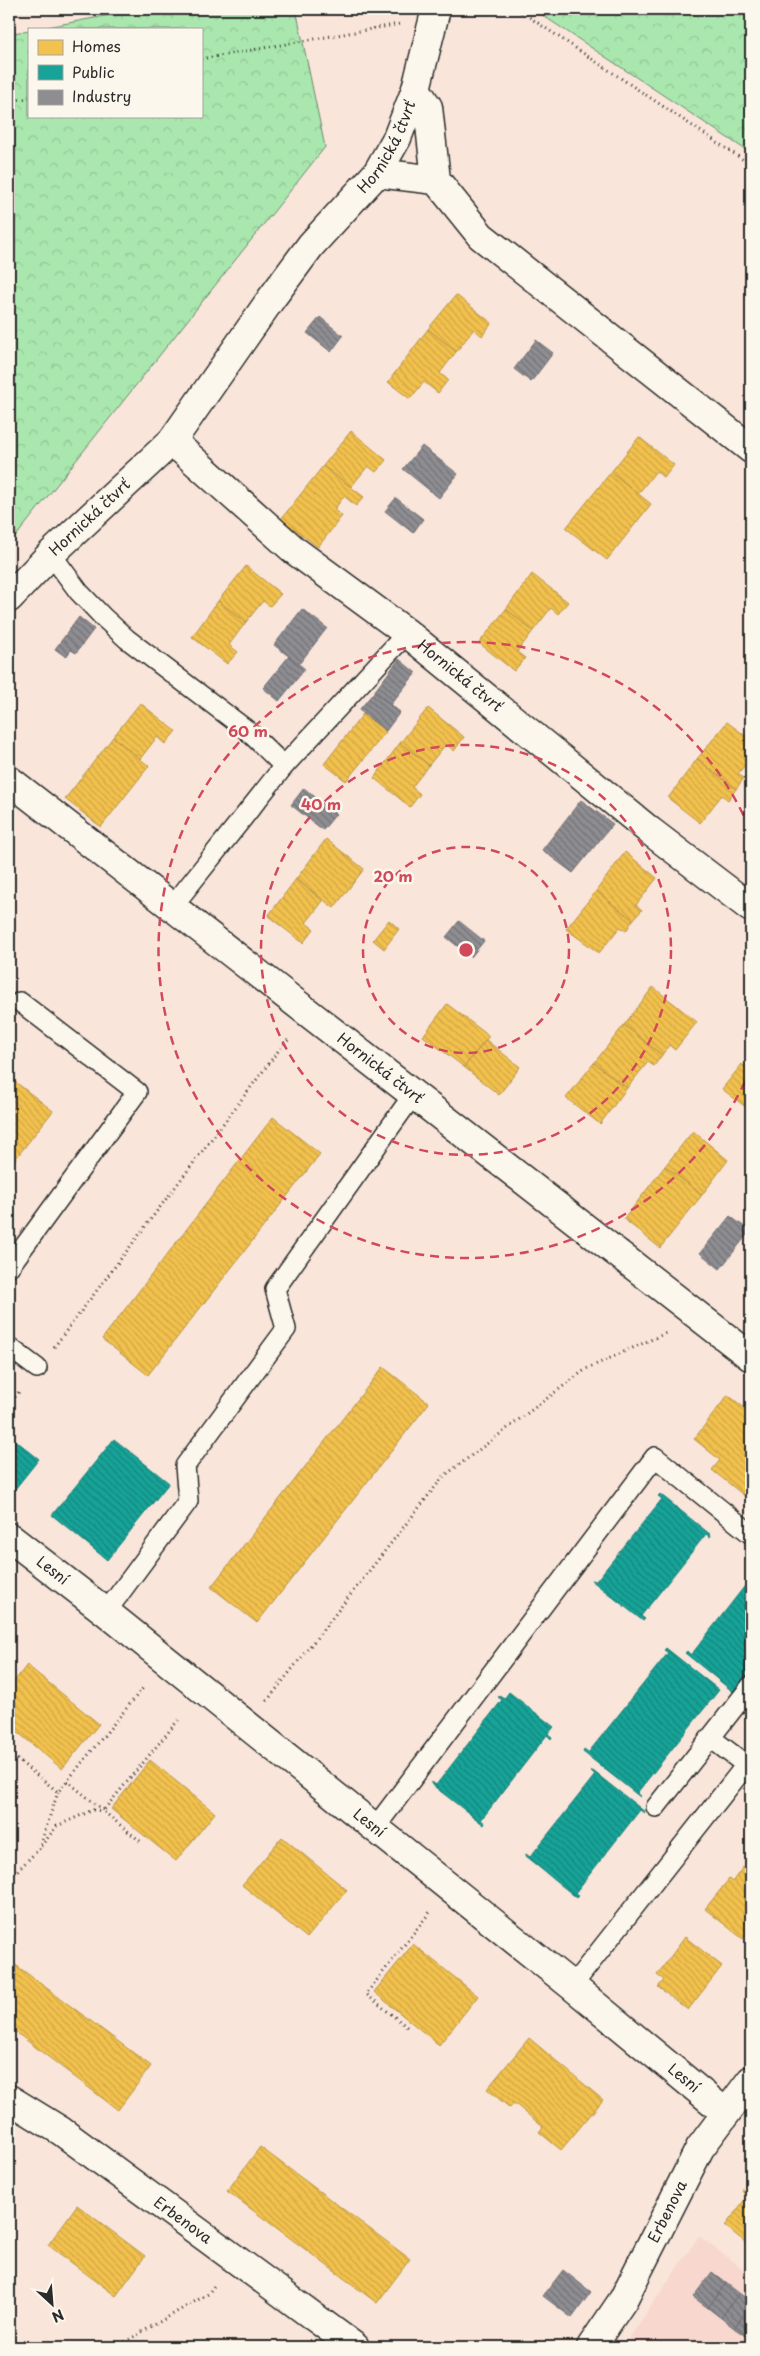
<svg xmlns="http://www.w3.org/2000/svg" width="760" height="2356" font-family="'Playpen Sans',sans-serif">
	<style>
		.built { fill: #f8d8ce }
		.forest { fill: url(#forest-crowns); stroke: #6a896c }
		.homes { fill: url(#homes-back-hatch); stroke: #b69444 }
		.public { fill: url(#public-back-hatch); stroke: #1d7f77 }
		.industry { fill: url(#industry-back-hatch); stroke: #707073 }
		.lines { fill: none; stroke-linecap: round; stroke-linejoin: round }
		.lane-casing { stroke: #2b2b2b; stroke-width: 22 }
		.street-casing { stroke: #2b2b2b; stroke-width: 31 }
		.path { stroke: #2b2b2b; stroke-width: 3; stroke-dasharray: 1 4; stroke-linecap: butt }
		.lane { stroke: #fbf7ec; stroke-width: 19 }
		.street { stroke: #fbf7ec; stroke-width: 28 }
		.ring { fill: none; stroke: #d1495b; stroke-width: 2.5; stroke-dasharray: 9 6 }
		.labels { text-anchor: middle; stroke-width: 5; stroke-linejoin: round; paint-order: stroke }
		.street-label { font-size: 15px; fill: #2b2b2b; stroke: #fbf7ec }
		.centre { fill: #d1495b; stroke: #fbf7ec; stroke-width: 2.5 }
		.ring-label { font-size: 15px; text-anchor: middle; font-weight: bold; fill: #d1495b; stroke: #fbf7ec; stroke-width: 5; stroke-linejoin: round; paint-order: stroke }
	</style>
	<defs>
		<pattern id="forest-crowns" width="20" height="18" patternUnits="userSpaceOnUse" patternTransform="scale(1.25)"><rect width="20" height="18" fill="#a9e7ae"/><path d="M2 6a3 3 0 1 1 6 0M12 15a3 3 0 1 1 6 0" fill="none" stroke="#92c696"/></pattern>
		<pattern id="homes-back-hatch" width="6" height="6" patternUnits="userSpaceOnUse" patternTransform="scale(1.25)"><rect width="6" height="6" fill="#f2c14e"/><path d="M-1 5l2 2M0 0l6 6M5-1l2 2" fill="none" stroke="#d0a644"/></pattern>
		<pattern id="public-back-hatch" width="6" height="6" patternUnits="userSpaceOnUse" patternTransform="scale(1.25)"><rect width="6" height="6" fill="#17a398"/><path d="M-1 5l2 2M0 0l6 6M5-1l2 2" fill="none" stroke="#15857c"/></pattern>
		<pattern id="industry-back-hatch" width="6" height="6" patternUnits="userSpaceOnUse" patternTransform="scale(1.25)"><rect width="6" height="6" fill="#8d8d92"/><path d="M-1 5l2 2M0 0l6 6M5-1l2 2" fill="none" stroke="#737377"/></pattern>
	</defs>
	<rect width="100%" height="100%" fill="#f9e5da"/>
	<filter id="ink" filterUnits="userSpaceOnUse"><feTurbulence type="fractalNoise" baseFrequency=".02" numOctaves="2"/><feDisplacementMap in="SourceGraphic" scale="10" xChannelSelector="R" yChannelSelector="G"/><feConvolveMatrix kernelMatrix="1 2 1 2 8 2 1 2 1" color-interpolation-filters="sRGB"/></filter>
	<g filter="url(#ink)">
		<polygon class="built" points="699,2236 751,2275 751,2347 623,2347"/>
		<g class="forest">
			<polygon points="141,9 296,9 325,147 9,545 9,34 29,30 29,116 201,116 201,29 37,29"/>
			<polygon points="533,9 751,9 751,152 749,152"/>
		</g>
		<g class="homes">
			<polygon points="456,295 492,323 482,336 474,329 456,352 428,329"/>
			<polygon points="428,329 456,352 440,373 448,380 438,393 424,382 410,399 388,382"/>
			<polygon points="351,431 386,460 376,472 368,466 351,487 323,466"/>
			<polygon points="639,437 674,465 664,478 656,471 638,494 611,472"/>
			<polygon points="323,466 364,497 356,506 344,496 334,510 342,516 318,547 281,519"/>
			<polygon points="611,472 651,504 607,560 566,528"/>
			<polygon points="246,566 281,594 270,606 263,601 246,622 218,601"/>
			<polygon points="532,574 568,602 558,614 551,608 533,631 506,609"/>
			<polygon points="218,601 246,622 229,645 238,652 227,664 192,637"/>
			<polygon points="506,609 533,631 517,652 525,658 514,671 479,643"/>
			<polygon points="140,703 176,731 165,744 157,737 140,759 113,737"/>
			<polygon points="428,708 464,737 454,751 446,744 429,765 400,743"/>
			<polygon points="363,714 386,732 346,781 324,764"/>
			<polygon points="727,722 751,740 751,757 738,774 744,778 736,789 697,759"/>
			<polygon points="113,737 149,766 101,827 65,799"/>
			<polygon points="400,743 429,765 412,787 420,794 410,807 374,778"/>
			<polygon points="697,759 736,789 728,800 722,795 700,823 668,798"/>
			<polygon points="326,839 364,869 334,908 296,879"/>
			<polygon points="625,852 657,878 636,905 642,910 633,920 596,891"/>
			<polygon points="296,879 323,901 306,923 314,929 303,943 268,916"/>
			<polygon points="596,891 633,920 626,931 620,927 599,953 566,929"/>
			<polygon points="389,920 399,929 384,949 373,940"/>
			<polygon points="653,987 697,1022 675,1050 669,1045 662,1055 624,1025"/>
			<polygon points="447,1004 489,1036 464,1067 423,1036"/>
			<polygon points="624,1025 662,1055 654,1066 648,1062 627,1088 594,1063"/>
			<polygon points="486,1040 520,1067 499,1095 464,1067"/>
			<polygon points="751,1057 751,1111 722,1089 742,1064 744,1066"/>
			<polygon points="594,1063 627,1088 600,1124 566,1098"/>
			<polygon points="9,1077 53,1111 9,1167"/>
			<polygon points="273,1117 320,1154 148,1375 102,1339"/>
			<polygon points="693,1131 728,1160 702,1195 665,1166"/>
			<polygon points="751,1141 751,1154 745,1149"/>
			<polygon points="665,1166 702,1195 660,1248 624,1219"/>
			<polygon points="383,1367 429,1403 257,1623 211,1587"/>
			<polygon points="728,1395 751,1413 749,1428 751,1429 751,1501 712,1470 720,1460 694,1439"/>
			<polygon points="27,1665 99,1724 62,1769 9,1725 9,1688"/>
			<polygon points="150,1760 215,1813 176,1861 111,1809"/>
			<polygon points="282,1837 347,1890 307,1938 242,1885"/>
			<polygon points="743,1867 751,1873 751,1929 743,1939 705,1909 729,1879 732,1882"/>
			<polygon points="685,1937 722,1966 688,2010 658,1987 664,1980 657,1975"/>
			<polygon points="413,1944 478,1996 439,2045 374,1992"/>
			<polygon points="9,1960 151,2066 118,2110 9,2027"/>
			<polygon points="529,2038 603,2100 561,2150 539,2132 543,2127 514,2103 510,2108 487,2089"/>
			<polygon points="260,2147 410,2259 377,2303 227,2191"/>
			<polygon points="748,2183 751,2183 751,2250 746,2247 745,2242 725,2226 746,2198 742,2190"/>
			<polygon points="77,2205 145,2256 116,2296 48,2245"/>
		</g>
		<g class="public">
			<polygon points="9,1435 39,1459 11,1494 9,1493"/>
			<polygon points="114,1439 169,1483 107,1560 52,1515"/>
			<polygon points="660,1494 711,1535 710,1537 706,1534 641,1616 645,1619 643,1621 591,1580 596,1581 662,1499 658,1496"/>
			<polygon points="751,1578 751,1669 735,1690 737,1695 685,1653 687,1651 691,1655"/>
			<polygon points="666,1648 719,1690 637,1793 641,1796 640,1797 583,1752 584,1750 588,1753 668,1653 664,1650"/>
			<polygon points="509,1692 554,1727 548,1734 552,1737 551,1739 547,1735 481,1820 485,1823 484,1825 431,1784 432,1782 436,1785 502,1700 498,1697 500,1696 504,1699"/>
			<polygon points="593,1771 645,1812 644,1813 640,1810 575,1893 579,1896 577,1898 525,1856 526,1854 530,1857 595,1775 591,1772"/>
		</g>
		<g class="industry">
			<polygon points="320,317 343,336 331,352 307,333"/>
			<polygon points="536,340 553,353 531,382 514,369"/>
			<polygon points="422,446 458,474 439,498 403,469"/>
			<polygon points="396,498 423,519 413,533 385,511"/>
			<polygon points="302,609 327,628 299,664 274,645"/>
			<polygon points="79,617 94,629 76,653 71,650 66,657 55,649"/>
			<polygon points="289,656 305,669 279,701 263,688"/>
			<polygon points="399,659 416,673 390,705 374,692"/>
			<polygon points="374,692 400,712 386,731 359,710"/>
			<polygon points="304,788 336,814 323,830 291,805"/>
			<polygon points="581,800 613,824 573,873 542,850"/>
			<polygon points="459,921 484,941 471,957 446,937"/>
			<polygon points="730,1216 750,1231 720,1269 700,1253"/>
			<polygon points="563,2270 591,2292 572,2318 543,2296"/>
			<polygon points="712,2272 726,2283 708,2308 693,2297"/>
			<polygon points="726,2283 739,2293 721,2318 708,2308"/>
			<polygon points="739,2293 751,2302 751,2305 734,2328 721,2318"/>
			<polygon points="751,2305 751,2333 748,2338 734,2328"/>
		</g>
		<g class="lines">
			<defs>
				<g id="lane">
					<polyline points="51,554 79,592 103,617 127,639 248,731 284,766"/>
					<polyline points="172,907 284,766 407,633"/>
					<polyline points="9,1267 137,1092 20,1002"/>
					<polyline points="9,1347 37,1368"/>
					<polyline points="106,1612 188,1501 185,1466 286,1329 275,1289 413,1095"/>
					<polyline points="656,1807 751,1686"/>
					<polyline points="374,1829 655,1457 751,1534"/>
					<polyline points="572,1986 746,1765 711,1738"/>
				</g>
				<g id="street">
					<polyline points="416,89 436,9"/>
					<polyline points="377,173 436,180"/>
					<path id="s1" d="M172 441 294 550 407 633 650 831 751 908"/>
					<path id="s2" d="M9 598 51 554 172 441 271 299 311 245 377 173 397 138 416 89 428 107 436 180 481 236 751 449"/>
					<path id="s3" d="M9 780 751 1357"/>
					<path id="s4" d="M9 1537 106 1612 572 1986 726 2113"/>
					<path id="s5" d="M9 2099 61 2131 355 2347"/>
					<path id="s6" d="M591 2347 623 2300 700 2148 751 2080"/>
				</g>
			</defs>
			<use href="#lane" class="lane-casing"/>
			<use href="#street" class="street-casing"/>
			<g class="path">
				<polyline points="517,9 751,165"/>
				<polyline points="201,59 400,24"/>
				<polyline points="9,101 29,98"/>
				<polyline points="54,1347 279,1050 290,1038"/>
				<polyline points="9,1405 21,1389"/>
				<polyline points="267,1701 443,1477 586,1369 668,1332"/>
				<polyline points="9,1753 58,1792 143,1688"/>
				<polyline points="67,1781 103,1810"/>
				<polyline points="140,1841 103,1811 180,1718"/>
				<polyline points="41,1846 57,1826 93,1810 103,1811"/>
				<polyline points="9,1854 14,1874 9,1880"/>
				<polyline points="14,1874 39,1849 58,1792"/>
				<polyline points="407,2027 366,1994 430,1912"/>
				<polyline points="116,2347 208,2294 216,2283"/>
			</g>
			<use href="#lane" class="lane"/>
			<use href="#street" class="street"/>
		</g>
	</g>
	<g class="ring">
		<circle cx="466" cy="950" r="103"/>
		<circle cx="466" cy="950" r="205"/>
		<path d="M751 1068A308 308 0 1 1 751 832"/>
	</g>
	<g class="labels">
		<g class="street-label">
			<text dy="5" stroke="none"><textPath href="#s2" startOffset="592">Hornická čtvrť</textPath></text>
			<text dy="5" stroke="none"><textPath href="#s2" startOffset="114">Hornická čtvrť</textPath></text>
			<text dy="5" stroke="none"><textPath href="#s1" startOffset="372">Hornická čtvrť</textPath></text>
			<text dy="5" stroke="none"><textPath href="#s3" startOffset="470">Hornická čtvrť</textPath></text>
			<text dy="5" stroke="none"><textPath href="#s4" startOffset="55">Lesní</textPath></text>
			<text dy="5" stroke="none"><textPath href="#s4" startOffset="460">Lesní</textPath></text>
			<text dy="5" stroke="none"><textPath href="#s4" startOffset="865">Lesní</textPath></text>
			<text dy="5" stroke="none"><textPath href="#s6" startOffset="156">Erbenova</textPath></text>
			<text dy="5" stroke="none"><textPath href="#s5" startOffset="212">Erbenova</textPath></text>
		</g>
	</g>
	<circle cx="466" cy="950" r="8" class="centre"/>
	<g class="ring-label">
		<text x="248" y="737">60 m</text>
		<text x="321" y="810">40 m</text>
		<text x="393" y="882">20 m</text>
	</g>
	<rect width="760" height="2356" fill="none" stroke="#fbf7ec" stroke-width="30"/>
	<rect x="15" y="15" width="730" height="2326" fill="none" stroke="#2b2b2b" stroke-width="2" filter="url(#ink)"/>
	<rect x="28" y="28" width="175" height="90" fill="#fbf7ec" stroke="#a8a59f"/>
	<rect x="38" y="40" width="25" height="15" fill="#f2c14e" stroke="#a8a59f"/>
	<text x="72" y="52" font-size="15" fill="#2b2b2b">Homes</text>
	<rect x="38" y="65" width="25" height="15" fill="#17a398" stroke="#a8a59f"/>
	<text x="72" y="78" font-size="15" fill="#2b2b2b">Public</text>
	<rect x="38" y="90" width="25" height="15" fill="#8d8d92" stroke="#a8a59f"/>
	<text x="72" y="102" font-size="15" fill="#2b2b2b">Industry</text>
	<g transform="translate(52 2304) rotate(154)" stroke="#fbf7ec" stroke-width="4" paint-order="stroke">
	<path d="M0-4L9 19L0 12L-9 19Z" fill="#2b2b2b"/>
	<text y="-8" font-size="14" font-weight="bold" text-anchor="middle" fill="#2b2b2b">N</text>
	</g>
</svg>
